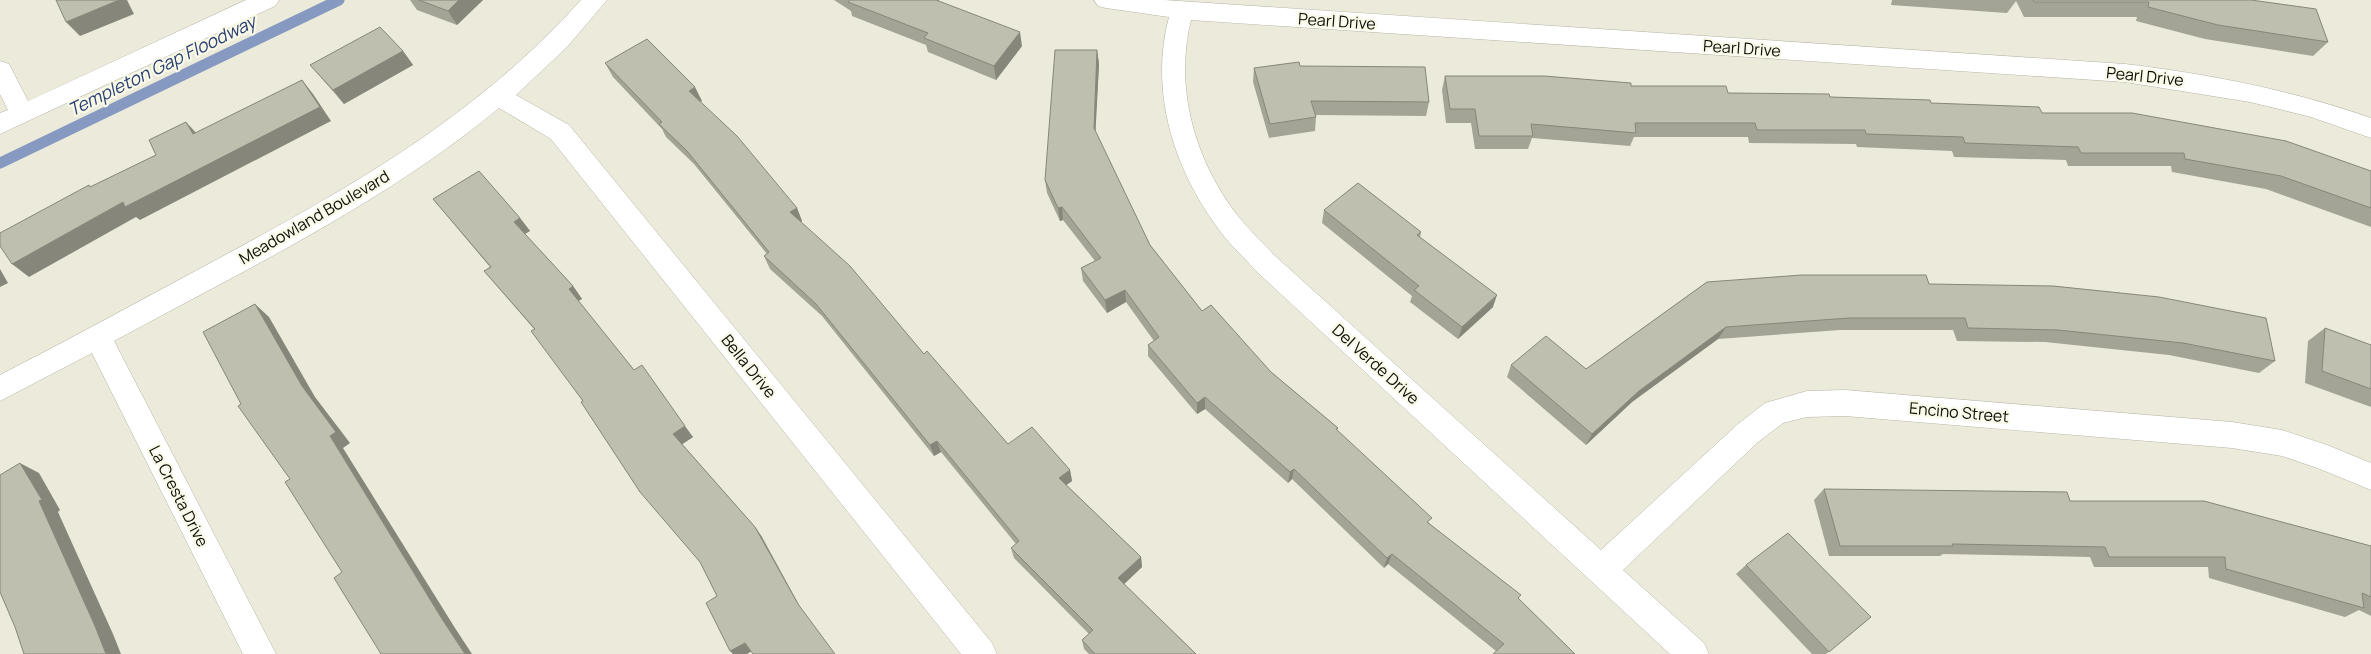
<svg xmlns="http://www.w3.org/2000/svg" width="2371" height="654" font-family="Manrope,sans-serif">
	<style>
		.lines { fill: none; stroke-linecap: round; stroke-linejoin: round }
		.stream { stroke: #8699c1; stroke-width: 11 }
		.minor-casing { stroke: #b5b5a5; stroke-width: 1 }
		.minor { fill: #fff; fill-rule: evenodd }
		.wall { fill: #a4a496 }
		.shaded-wall { fill: #86867a }
		.building { fill: #bfbfaf; stroke: #86867a }
		.labels { text-anchor: middle; stroke-width: 4.5; stroke-linejoin: round; paint-order: stroke }
		.street-label { font-size: 16px; fill: #0d0c07; stroke: #f9f9e8 }
		.water-label { font-size: 18px; font-style: italic; fill: #2a4175; stroke: #f9f9e8 }
	</style>
	<rect width="100%" height="100%" fill="#ecebdb"/>
	<g class="lines">
		<polyline class="stream" points="0,163 339,0"/>
		<defs>
			<g id="minor">
				<polygon points="246,0 279,0 275,6 0,134 0,113 8,110 0,94 0,61 9,64 28,101"/>
				<path d="M581 0H607L567 47 516 95 569 125 992 643 997 654H961L551 139 499 108C386 202 243 271 114 341L276 654H243L92 353 0 401V375C72 338 143 299 214 261 351 187 475 118 581 0Z"/>
				<path d="M1094 0H1164L2125 64C2209 74 2291 90 2371 118V138L2311 117 2250 102 2125 82 1191 20C1174 88 1195 161 1238 216 1249 230 1262 242 1274 255L1601 550 1738 424 1765 403 1807 391 1845 390 2232 422 2282 430 2327 445 2371 463V490L2320 469 2282 456 2232 448 1845 416 1807 417 1783 423 1758 442 1623 570 1704 643 1709 654H1670L1256 271C1244 257 1230 245 1220 231 1174 170 1149 92 1169 17L1106 8 1098 6Z"/>
			</g>
		</defs>
		<use href="#minor" class="minor-casing"/>
		<use href="#minor" class="minor"/>
	</g>
	<g class="wall">
		<polygon points="410,0 483,0 457,25 417,10"/>
		<polygon points="834,0 939,0 939,2 1022,46 996,80 928,52 926,45 852,16 851,11"/>
		<polygon points="1892,0 2251,0 2328,42 2313,56 2205,39 2136,21 2137,17 2024,17 2016,1 2007,13 1891,5"/>
		<polygon points="1097,50 1099,64 1095,132 1150,245 1202,311 1271,372 1338,428 1337,430 1430,524 1519,599 1575,654 1496,651 1388,564 1384,568 1292,479 1288,483 1205,409 1197,414 1148,356 1148,345 1154,341 1126,302 1107,313 1083,281 1081,268 1095,261 1063,220 1060,221 1047,193 1045,180"/>
		<polygon points="403,51 413,65 344,104 310,65"/>
		<polygon points="605,63 702,101 700,102 797,208 802,221 801,222 1008,444 1070,470 1072,481 1066,485 1141,557 1142,567 1124,584 1196,654 1089,654 1084,649 1082,640 1089,634 1014,558 1011,548 1016,544 941,452 934,456 822,316 770,269 764,256 767,254 694,164 666,137 662,129 613,77"/>
		<polygon points="1300,66 1429,102 1426,116 1316,115 1316,117 1315,131 1269,138 1253,82 1254,68"/>
		<polygon points="1445,76 1631,86 1728,93 1830,97 1931,103 2042,113 2371,171 2371,227 2266,189 2172,172 2171,166 2068,166 2066,160 1954,157 1952,151 1857,147 1856,144 1749,143 1748,137 1634,137 1630,146 1532,138 1528,149 1475,149 1471,123 1446,123 1442,90"/>
		<polygon points="433,199 520,218 530,231 525,234 573,286 582,299 578,301 634,370 693,437 682,444 755,527 762,537 717,596 700,562 583,401 534,329 484,271 490,267"/>
		<polygon points="1324,210 1421,232 1420,238 1493,307 1458,339 1410,302 1412,296 1322,223"/>
		<polygon points="1707,282 1929,284 2275,361 2259,373 2169,355 2045,342 1957,341 1953,330 1840,330 1718,339 1632,402 1586,445 1507,377 1511,365 1586,369"/>
		<polygon points="2325,328 2371,345 2371,407 2305,383 2308,341"/>
		<polygon points="1824,489 2070,501 2371,546 2371,616 2359,610 2345,617 2209,578 2208,567 2094,567 2090,557 1943,554 1940,556 1829,556 1814,500"/>
		<polygon points="1746,565 1871,617 1826,654 1812,654 1736,574"/>
	</g>
	<g class="shaded-wall">
		<polygon points="119,0 127,0 134,14 80,36 66,22"/>
		<polygon points="459,0 483,0 457,25 448,11"/>
		<polygon points="1020,32 1022,46 996,80 994,66"/>
		<polygon points="1097,50 1099,64 1095,142 1094,128"/>
		<polygon points="403,51 413,65 344,104 333,90"/>
		<polygon points="302,80 313,94 331,121 140,220 136,217 29,277 12,264 123,202"/>
		<polygon points="695,87 702,101 695,105 689,91"/>
		<polygon points="186,122 199,136 193,134"/>
		<polygon points="1062,207 1063,220 1060,221 1058,208"/>
		<polygon points="797,208 802,221 795,225 790,212"/>
		<polygon points="520,218 530,231 524,234 514,222"/>
		<polygon points="0,269 8,283 0,287"/>
		<polygon points="573,286 582,299 578,301 569,289"/>
		<polygon points="1125,290 1126,302 1107,313 1105,300"/>
		<polygon points="1497,295 1493,307 1458,339 1462,327"/>
		<polygon points="255,304 269,317 315,397 350,443 343,448 455,628 472,654 465,654 442,619 330,436"/>
		<polygon points="1726,327 1718,339 1632,402 1586,445 1592,434 1639,391"/>
		<polygon points="1205,397 1205,409 1197,414 1197,403"/>
		<polygon points="685,426 693,437 681,445 673,434"/>
		<polygon points="937,441 941,452 934,456 930,445"/>
		<polygon points="20,463 39,473 60,510 58,512 113,634 121,654 106,654"/>
		<polygon points="1294,469 1292,479 1288,483 1290,472"/>
		<polygon points="1070,470 1072,481 1061,489 1059,478"/>
		<polygon points="755,527 762,537 804,614 798,604"/>
		<polygon points="1392,554 1388,564 1384,568 1387,558"/>
		<polygon points="1141,557 1142,567 1120,588 1118,578"/>
		<polygon points="745,643 752,651 747,654 733,654 730,651"/>
	</g>
	<g class="building">
		<polygon points="56,0 119,0 66,22"/>
		<polygon points="419,0 459,0 448,11"/>
		<polygon points="850,0 936,0 1020,32 994,66 924,38 928,33 848,2"/>
		<polygon points="2033,0 2251,0 2316,9 2328,42 2218,25 2148,7 2149,2 2034,2"/>
		<polygon points="380,27 403,51 333,90 310,65"/>
		<polygon points="647,39 695,87 689,91 737,136 797,208 790,212 850,266 924,354 927,351 1008,444 1032,427 1070,470 1059,478 1141,557 1118,578 1196,654 1095,654 1082,640 1093,630 1011,548 1019,541 937,441 930,445 816,304 764,256 769,252 687,151 659,124 662,122 605,63"/>
		<polygon points="1055,50 1097,50 1094,128 1150,245 1202,311 1211,305 1271,372 1338,428 1336,429 1432,518 1427,522 1521,595 1518,598 1575,654 1493,654 1504,644 1392,554 1387,558 1294,469 1290,472 1205,397 1197,403 1148,345 1159,337 1125,290 1105,300 1081,268 1101,258 1062,207 1058,208 1045,180"/>
		<polygon points="1299,62 1300,66 1425,67 1429,102 1311,101 1316,117 1270,124 1254,68"/>
		<polygon points="1445,76 1544,76 1631,83 1631,86 1726,86 1728,93 1829,94 1830,97 1930,100 1931,103 2039,107 2042,113 2132,113 2286,141 2371,171 2371,208 2281,176 2185,159 2184,153 2081,153 2078,147 1965,143 1963,137 1866,134 1865,130 1757,130 1755,123 1635,123 1636,133 1531,124 1533,136 1479,136 1475,109 1450,109"/>
		<polygon points="302,80 320,107 125,207 123,202 12,264 0,246 0,233 89,185 90,187 156,155 149,140 186,122 193,134"/>
		<polygon points="479,171 520,218 514,222 573,286 569,289 634,370 642,365 685,426 673,434 755,527 798,604 835,654 753,654 745,643 730,651 706,603 717,596 700,562 640,492 581,402 583,401 531,331 535,329 484,271 491,267 433,199"/>
		<polygon points="1358,183 1421,232 1417,235 1497,295 1462,327 1414,290 1419,286 1324,210"/>
		<polygon points="1802,275 1926,275 1929,284 2053,286 2159,297 2266,318 2275,361 2183,343 2058,330 1968,328 1965,318 1849,318 1726,327 1639,391 1592,434 1511,365 1546,336 1586,369 1707,282"/>
		<polygon points="255,304 302,386 336,432 330,436 442,619 465,654 381,654 334,578 342,572 285,482 290,479 238,406 241,404 203,332"/>
		<polygon points="2325,328 2371,345 2371,389 2322,371"/>
		<polygon points="20,463 42,500 39,501 95,626 106,654 24,654 15,627 0,592 0,475"/>
		<polygon points="1824,489 2067,492 2070,501 2204,501 2371,546 2371,597 2362,593 2364,608 2226,569 2225,557 2109,557 2105,547 1952,544 1953,546 1840,546"/>
		<polygon points="1788,533 1871,617 1829,652 1746,565"/>
	</g>
	<g class="labels">
		<g class="street-label">
			<text transform="translate(1337 21) rotate(4)" y="6">Pearl Drive</text>
			<text transform="translate(1742 48) rotate(4)" y="6">Pearl Drive</text>
			<text transform="translate(2145 76) rotate(6)" y="6">Pearl Drive</text>
			<text transform="translate(314 217) rotate(-30)" y="6">Meadowland Boulevard</text>
			<text transform="translate(1376 364) rotate(42)" y="6">Del Verde Drive</text>
			<text transform="translate(749 366) rotate(51)" y="6">Bella Drive</text>
			<text transform="translate(1959 412) rotate(5)" y="6">Encino Street</text>
			<text transform="translate(179 496) rotate(63)" y="6">La Cresta Drive</text>
		</g>
		<g class="water-label">
			<text transform="translate(162 66) rotate(-26)" y="6">Templeton Gap Floodway</text>
		</g>
	</g>
</svg>
